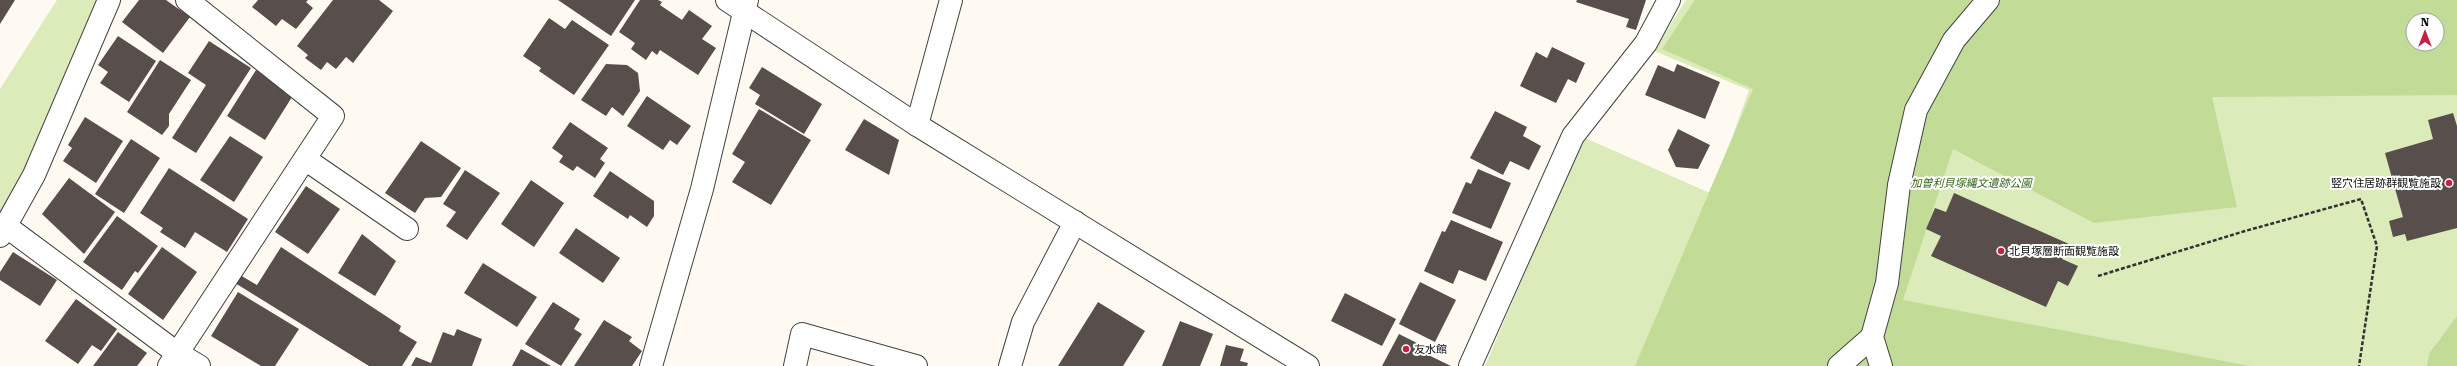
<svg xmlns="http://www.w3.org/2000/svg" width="2457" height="366" font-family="'Roboto Serif','Noto Sans JP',serif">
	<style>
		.green { fill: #dbebb9; fill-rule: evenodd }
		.forest { fill: #c2dc97; fill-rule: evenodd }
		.building { fill: #584e4b }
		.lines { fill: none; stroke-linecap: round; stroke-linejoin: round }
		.service-casing { stroke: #424242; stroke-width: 24 }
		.minor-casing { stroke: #424242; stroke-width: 24 }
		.tertiary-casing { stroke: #424242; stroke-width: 24 }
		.path { stroke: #313131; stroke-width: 2.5; stroke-dasharray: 4 2; stroke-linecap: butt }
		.service { stroke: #fff; stroke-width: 22 }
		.minor { stroke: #fff; stroke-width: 22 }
		.tertiary { stroke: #fff; stroke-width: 22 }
		.poi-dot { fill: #c42244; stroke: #fff; stroke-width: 1.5 }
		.labels { text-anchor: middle; stroke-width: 4; stroke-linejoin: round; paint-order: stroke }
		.park-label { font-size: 11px; font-style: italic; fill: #39691c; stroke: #fff }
		.poi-label { font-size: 11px; fill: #0f0f0f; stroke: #fff; text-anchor: start }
	</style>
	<rect width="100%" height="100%" fill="#fffaf1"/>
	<g class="green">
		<polygon points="57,0 103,0 35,162 0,219 0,89"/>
		<path d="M1686 0H2457V366H1485L1583 137 1712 194 1749 90 1654 51ZM2413 20H2437V44H2413Z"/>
	</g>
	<g class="forest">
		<path d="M1695 0H2457V95L2212 97 2237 207 2094 223 1953 149 1903 300 2250 366H1635L1753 89 1662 49ZM2413 20H2437V44H2413Z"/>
		<polygon points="2457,316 2457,366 2427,366 2429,354"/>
	</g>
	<g class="building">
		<polygon points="0,0 15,0 0,24"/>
		<polygon points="139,0 166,0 190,17 163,53 122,22"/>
		<polygon points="258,0 308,0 306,2 313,8 296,29 282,19 276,26 252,7"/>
		<polygon points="333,0 379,0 393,11 353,63 346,57 336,69 327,62 321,70 305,58 308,55 297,46"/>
		<polygon points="558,0 635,0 611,36"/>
		<polygon points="640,0 658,0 662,2 660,5 682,20 689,10 712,26 702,39 716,48 698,75 660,50 657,55 652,51 646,60 631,49 635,43 619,32"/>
		<polygon points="1577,0 1646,0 1636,30 1626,27 1629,19 1576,2"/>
		<polygon points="549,18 565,29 572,20 609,45 574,95 539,71 541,68 523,56"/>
		<polygon points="118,36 156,61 129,102 100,83 108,72 98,65"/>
		<polygon points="209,41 251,68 196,153 172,138 206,85 188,73"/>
		<polygon points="1552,47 1585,63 1576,83 1568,79 1556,103 1520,86 1536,52 1547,58"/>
		<polygon points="160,60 191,80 169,114 169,126 162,135 127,112"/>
		<polygon points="606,64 627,65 638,73 640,91 623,116 612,107 606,116 581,100"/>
		<polygon points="1677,64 1720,82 1705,119 1645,95 1658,65 1674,72"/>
		<polygon points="762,67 822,104 804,134 755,104 760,95 749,88"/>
		<polygon points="256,70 287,90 285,93 292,97 265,140 227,116"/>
		<polygon points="647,96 691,126 677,145 670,140 663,150 627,126"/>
		<polygon points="759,109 811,140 771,205 732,182 745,162 732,154"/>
		<polygon points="1495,111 1527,127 1523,136 1541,146 1529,170 1510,161 1503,175 1470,158"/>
		<polygon points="2453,113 2457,126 2457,228 2407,241 2405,234 2393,237 2389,221 2403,217 2385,153 2433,139 2428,120"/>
		<polygon points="85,117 123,141 96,183 63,161 72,148 68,145"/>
		<polygon points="864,119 899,140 889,175 845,150"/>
		<polygon points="570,122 608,148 600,159 605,163 595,178 577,166 573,171 559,162 563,156 552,148"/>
		<polygon points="1678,129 1710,145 1698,169 1676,167 1668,150"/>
		<polygon points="230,136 263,157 234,202 200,180"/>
		<polygon points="131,139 160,158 124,213 95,194"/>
		<polygon points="421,141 461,168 441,197 425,198 415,213 385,193"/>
		<polygon points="169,168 248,219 227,252 195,232 185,248 160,232 163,228 140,213"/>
		<polygon points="1478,169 1511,183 1491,229 1452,213 1466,182 1471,184"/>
		<polygon points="465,170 500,193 467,240 446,226 456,212 443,204"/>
		<polygon points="610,171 654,201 654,216 647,227 630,215 628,219 593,196"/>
		<polygon points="69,178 115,212 84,254 42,214"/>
		<polygon points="531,180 564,203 534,247 501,224"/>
		<polygon points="306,186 340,209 308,254 275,232"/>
		<polygon points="1954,193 2069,244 2062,259 2078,266 2068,286 2058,281 2046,307 1931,256 1941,236 1926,229 1935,208 1946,212"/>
		<polygon points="117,216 158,246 138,273 135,271 122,290 83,262"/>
		<polygon points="1451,220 1503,242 1486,281 1459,270 1453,284 1424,271 1442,231 1445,232"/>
		<polygon points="576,228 620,258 603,283 559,253"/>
		<polygon points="362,234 396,261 375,296 338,273"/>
		<polygon points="162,247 197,272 163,320 128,294"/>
		<polygon points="281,247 401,326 399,331 417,342 402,366 369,366 235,283 240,275 257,285"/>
		<polygon points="13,252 57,280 40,306 0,280 0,272"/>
		<polygon points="483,263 537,297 517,327 464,293"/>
		<polygon points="1420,282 1456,300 1435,342 1399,324"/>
		<polygon points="238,292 299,329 275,366 261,366 211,336"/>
		<polygon points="1345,293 1396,319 1382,346 1331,321"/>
		<polygon points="76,299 117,329 101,351 92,345 78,364 45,341"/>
		<polygon points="553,302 580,319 574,329 582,334 561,366 525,344"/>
		<polygon points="1098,302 1145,331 1123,366 1058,366"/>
		<polygon points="604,320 632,337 629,341 642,351 632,366 574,366"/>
		<polygon points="1180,321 1213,334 1200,366 1162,366"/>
		<polygon points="457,329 482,339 472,366 411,366 416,357 431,363 443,332 454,336"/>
		<polygon points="118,332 147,353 137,366 93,366"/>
		<polygon points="1399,334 1423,346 1420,351 1451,366 1382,366"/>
		<polygon points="1226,345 1244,349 1240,361 1248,363 1247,366 1220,366"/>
		<polygon points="521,349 551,366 512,366"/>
	</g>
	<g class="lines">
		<defs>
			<g id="service">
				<polyline points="917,125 951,0"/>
				<polyline points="305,159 407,229"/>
				<polyline points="177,353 199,366"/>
				<polyline points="1839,366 1872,337"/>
				<polyline points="1881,366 1872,337 1887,283 1899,185 1916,110 1954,40 1988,0"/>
			</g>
			<g id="minor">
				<polyline points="7,227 177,353"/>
				<polyline points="0,236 34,175 109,0"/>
				<polyline points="169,366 333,116 187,0"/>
				<polyline points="651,366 702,189 747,0"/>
				<polyline points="795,366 802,334 916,366"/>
				<polyline points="1010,366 1023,322 1075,222"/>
				<polyline points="1470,366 1573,136 1646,43 1669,0"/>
			</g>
			<polyline id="tertiary" points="727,0 917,125 1308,366"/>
		</defs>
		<use href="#service" class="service-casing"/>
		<use href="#minor" class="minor-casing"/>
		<use href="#tertiary" class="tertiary-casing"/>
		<polyline class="path" points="2098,276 2245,231 2361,199 2377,246 2359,366"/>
		<use href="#service" class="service"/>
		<use href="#minor" class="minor"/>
		<use href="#tertiary" class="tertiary"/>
	</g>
	<g class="poi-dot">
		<circle cx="2449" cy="183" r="4"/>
		<circle cx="2001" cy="251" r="4"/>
		<circle cx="1406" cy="349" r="4"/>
	</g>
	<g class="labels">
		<g class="park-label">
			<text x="1971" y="187">加曽利貝塚縄文遺跡公園</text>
		</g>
		<g class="poi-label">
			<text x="2441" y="187" text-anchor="end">竪穴住居跡群観覧施設</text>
			<text x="2009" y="255">北貝塚層断面観覧施設</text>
			<text x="1414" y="353">友水館</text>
		</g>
	</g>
	<g transform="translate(2425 32)"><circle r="19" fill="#ffffff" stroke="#9f9f9f"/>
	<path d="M0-3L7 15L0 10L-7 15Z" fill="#c42244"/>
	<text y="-6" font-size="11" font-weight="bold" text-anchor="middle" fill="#0f0f0f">N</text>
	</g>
</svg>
